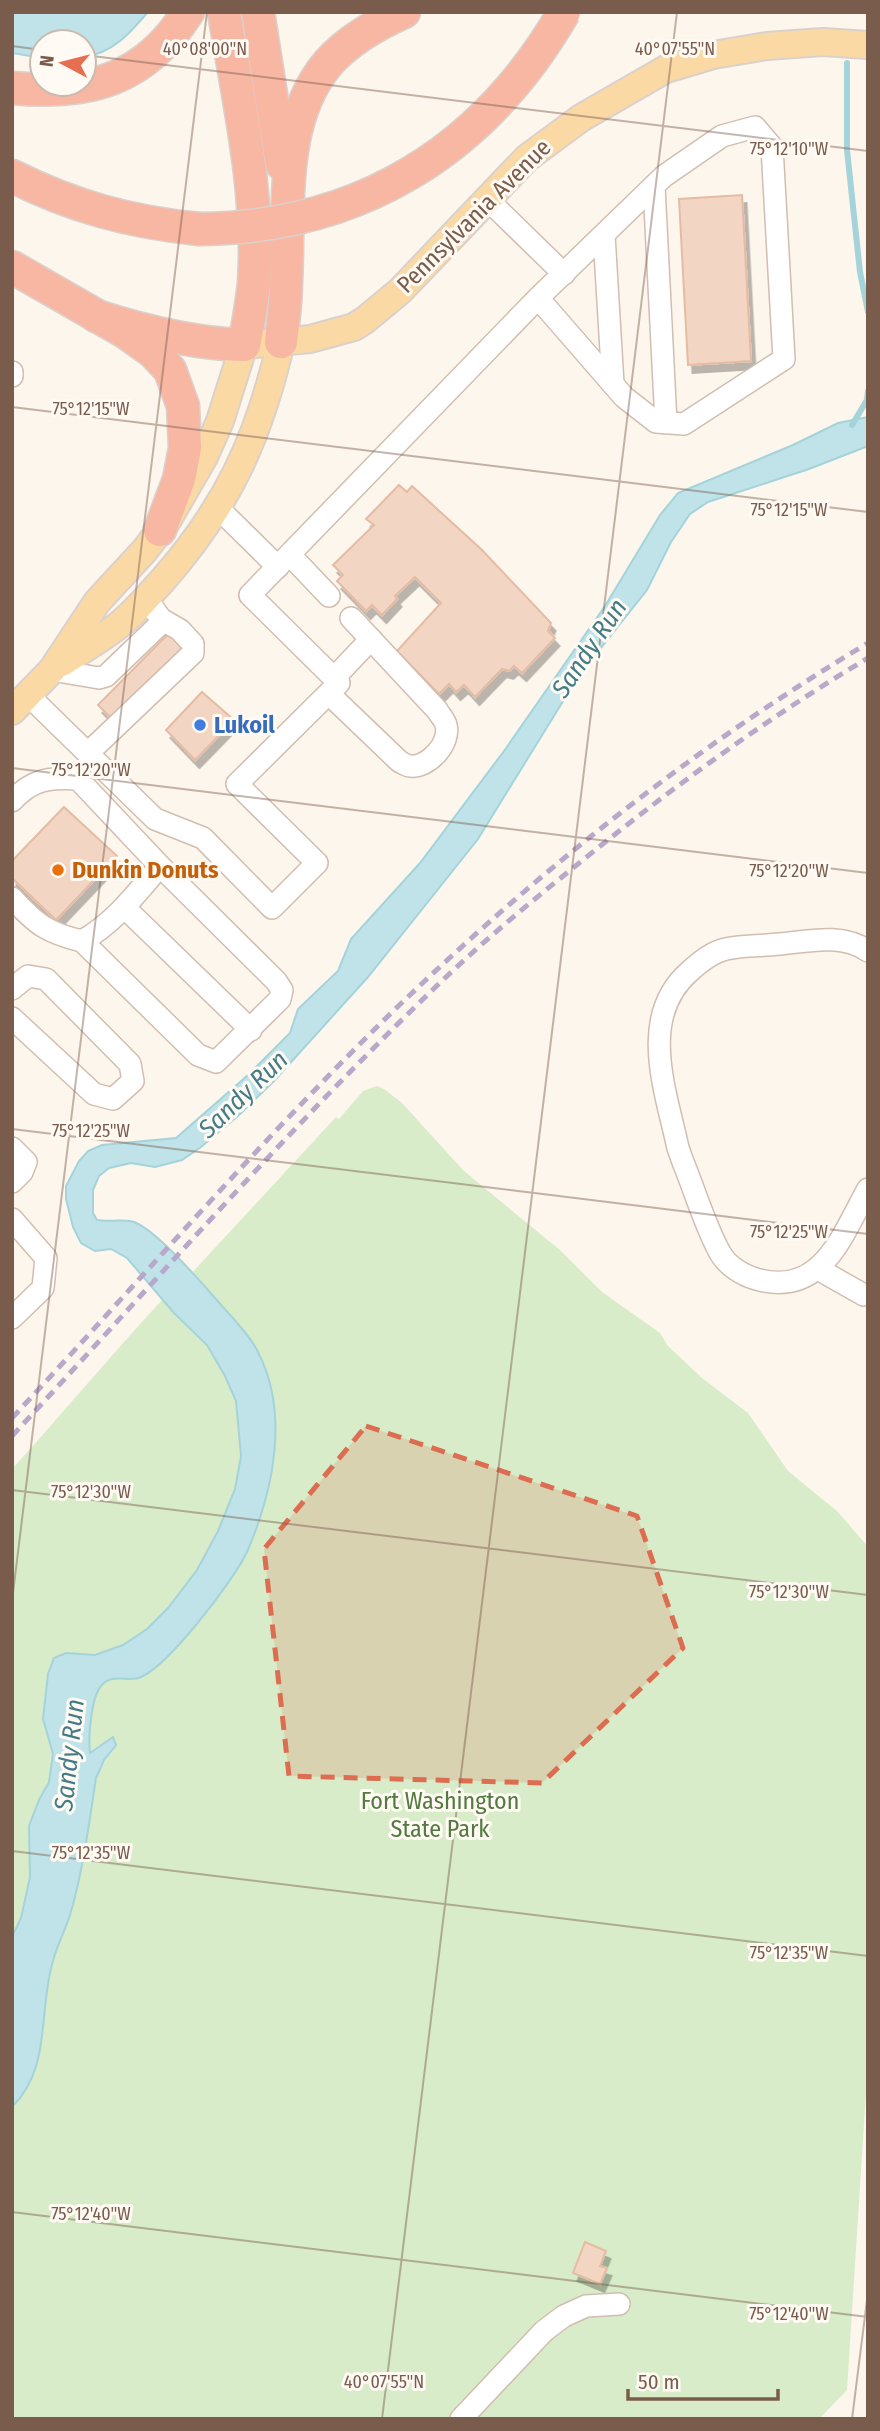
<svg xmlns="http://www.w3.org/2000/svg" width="880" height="2431" font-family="'Fira Sans Condensed',sans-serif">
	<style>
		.green { fill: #d8ecc9 }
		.water { fill: #bfe3e8; stroke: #a5d3da; stroke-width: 2 }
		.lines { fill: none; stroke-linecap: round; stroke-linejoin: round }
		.stream { stroke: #a5d3da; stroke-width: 6 }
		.building { fill: #f3d5c3; stroke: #e6bba3; stroke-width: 2; filter: url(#shadow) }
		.minor-casing { stroke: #d1beb0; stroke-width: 24 }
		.major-casing { stroke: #dad1cd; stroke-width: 30 }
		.highway-casing { stroke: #dad1cd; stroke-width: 35 }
		.minor { stroke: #fff; stroke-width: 21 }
		.major { stroke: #fbd9a5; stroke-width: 26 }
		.highway { stroke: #f7b7a3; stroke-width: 32 }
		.rail { stroke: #b9a8c9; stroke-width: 5; stroke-dasharray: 10 7; stroke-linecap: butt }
		.highway-bridge-casing { stroke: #dad1cd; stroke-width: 35; stroke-linecap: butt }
		.highway-bridge { stroke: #f7b7a3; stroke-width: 32 }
		.marked { fill: #dc6d51; fill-opacity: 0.2; stroke: #dc6d51; stroke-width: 5; stroke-dasharray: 14 9; stroke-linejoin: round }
		.ticks { fill: none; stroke: #7a5c4d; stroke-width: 2; stroke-opacity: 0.45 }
		.shop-dot { fill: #3f7fe0; stroke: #fffaf3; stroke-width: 2.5 }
		.food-dot { fill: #e8710a; stroke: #fffaf3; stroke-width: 2.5 }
		.labels { text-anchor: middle; stroke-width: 6; stroke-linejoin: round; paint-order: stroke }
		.street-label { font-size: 24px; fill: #7a5c4d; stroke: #fffaf3 }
		.shop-label { font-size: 24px; font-weight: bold; fill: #366cbe; stroke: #fffaf3; text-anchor: start }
		.food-label { font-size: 24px; font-weight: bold; fill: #c56008; stroke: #fffaf3; text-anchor: start }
		.park-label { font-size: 24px; fill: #537a41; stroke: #fffaf3 }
		.water-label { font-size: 26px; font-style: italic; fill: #437c86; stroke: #fffaf3 }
		.ticks-label { font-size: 18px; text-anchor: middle; fill: #7a5c4d; stroke: #fffaf3; stroke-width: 6; stroke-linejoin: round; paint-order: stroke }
	</style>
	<defs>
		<filter id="shadow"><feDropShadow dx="4.5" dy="8" stdDeviation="0" flood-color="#0004"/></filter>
	</defs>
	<rect width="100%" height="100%" fill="#fdf6ec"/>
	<path class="green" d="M377 1086 384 1089 402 1103 463 1170 488 1191 560 1250 602 1292 660 1333 668 1346 702 1378 748 1413 788 1471 838 1512 868 1547V2061L847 2390 819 2419H12V1469C63 1413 111 1355 163 1299L165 1302 336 1117 339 1119 363 1091Z"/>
	<g class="water">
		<path d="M12 12H148C130 33 113 53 84 57V42H42V58L12 53Z"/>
		<path d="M868 417V446L809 469 708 502 690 514 671 542 647 590 578 677 478 839 368 977 274 1081 238 1116 201 1147 182 1160 155 1167 131 1163 109 1168 99 1176 93 1190V1213L97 1220C109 1222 123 1219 134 1222 154 1229 193 1273 208 1290 222 1307 249 1333 258 1352 290 1414 273 1492 247 1552 234 1580 169 1665 141 1677 129 1683 112 1672 101 1686 91 1698 88 1737 90 1753L113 1737 116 1745 104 1760 96 1778C89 1824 83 1871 70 1915 65 1931 57 1945 53 1961 38 2010 52 2068 12 2107V1937L21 1918 30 1877 29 1826 39 1800 49 1782 53 1754 43 1719 48 1674 54 1658 66 1653 95 1655 123 1645 147 1629 168 1608 197 1570 218 1531 235 1489 241 1456 236 1401 225 1376 207 1345 174 1313 127 1258 111 1249 95 1251 81 1243 73 1227 66 1199V1186L79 1161 88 1151 102 1145 176 1138 248 1075 290 1033 298 1009 338 971 351 939 420 863 504 751 605 606 660 515 678 493 793 445 838 423Z"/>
	</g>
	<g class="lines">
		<g class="stream">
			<polyline points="847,63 847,150 860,272 868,312"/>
			<polyline points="852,425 867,400 868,391"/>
		</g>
	</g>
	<g class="building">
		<polygon points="742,195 751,361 688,365 679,199"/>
		<polygon points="399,485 407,492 412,486 482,550 551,623 548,631 555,638 522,673 514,666 509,671 502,669 475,697 464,685 456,692 449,684 439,694 397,651 441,603 415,577 395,596 397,599 382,615 372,605 366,611 337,581 343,575 333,565 374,525 366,519"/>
		<polygon points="171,631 186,647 114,721 98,705"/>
		<polygon points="202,692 234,720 195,760 166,730"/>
		<polygon points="64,807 117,856 56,920 12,878 12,861"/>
		<polygon points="585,2242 606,2251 600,2266 607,2268 600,2284 573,2273"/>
	</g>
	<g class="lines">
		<defs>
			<g id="minor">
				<polyline points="654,186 666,423"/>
				<polyline points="487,199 564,274"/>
				<polyline points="604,235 613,384"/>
				<polyline points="12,372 12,376"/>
				<polyline points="218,508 278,567"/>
				<polyline points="290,555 329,596"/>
				<polyline points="52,670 99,678 106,676 158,626 161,619 153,608"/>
				<polyline points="334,678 371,639"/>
				<path d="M329 694 399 761C400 762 408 766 409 766 428 769 451 743 446 725 445 720 439 714 437 710L351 618"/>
				<polyline points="28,695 155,819 203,838 272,908 317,863 237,784 339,683 250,595 538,298 664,176 722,136 755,127 772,147 784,359 684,424 656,422 624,397 538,298"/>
				<polyline points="88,753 193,653 193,644 180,630 161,619"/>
				<path d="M12 801C32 779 50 777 78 779L160 866 276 981 282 990 280 999 216 1062 198 1055 82 941"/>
				<path d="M12 898C36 924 47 933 82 941 114 923 136 894 160 866"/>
				<polyline points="125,908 251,1030"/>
				<path d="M868 951C842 933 810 941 780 944 762 946 743 945 726 949 712 952 700 962 690 971 637 1017 666 1091 678 1148L683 1162C695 1191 704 1223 719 1251 726 1265 742 1275 756 1279 822 1298 842 1235 868 1189"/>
				<polyline points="12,989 28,976 46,979 130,1064 133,1081 113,1099 94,1094 12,1018"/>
				<polyline points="12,1148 26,1162 22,1172 12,1182"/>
				<polyline points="12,1219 46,1258 43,1288 12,1318"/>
				<polyline points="818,1269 864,1295"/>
				<polyline points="461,2419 544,2331 564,2316 586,2306 619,2304"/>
			</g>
			<g id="major">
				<path d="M62 663C81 650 102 639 120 624 135 612 148 596 161 582 227 508 259 438 281 342"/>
				<polyline points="12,711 52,670 97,602 145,550 167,521 204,457 220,421 244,345 310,339 354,327 365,320 400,291 527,158 581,118 666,69 713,55 767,46 823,42 868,45"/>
			</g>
			<g id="highway">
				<polyline points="258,12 282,164"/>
				<path d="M12 88C89 95 145 80 188 12"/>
				<path d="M12 176C74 207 130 222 199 229"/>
				<polyline points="12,267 125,332 153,352 170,370 183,406 185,448 179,479 160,530"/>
				<path d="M96 316C143 331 195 344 244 345 248 325 252 303 254 282 260 194 238 99 224 12"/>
				<path d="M281 342C283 322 286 303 286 283 290 211 278 121 329 62 350 39 377 24 404 12"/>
			</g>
		</defs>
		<use href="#minor" class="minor-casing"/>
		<use href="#major" class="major-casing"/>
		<use href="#highway" class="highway-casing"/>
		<use href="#minor" class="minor"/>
		<use href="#major" class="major"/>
		<use href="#highway" class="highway"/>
		<g class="rail">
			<path d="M12 1418C135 1286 253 1149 382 1022 529 878 691 749 868 643"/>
			<path d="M12 1436C155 1282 293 1123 445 978 487 938 533 900 578 864 670 789 766 719 868 658"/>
		</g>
		<defs>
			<path id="highway-bridge" d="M199 229C359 228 484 151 564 12"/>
		</defs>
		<use href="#highway-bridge" class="highway-bridge-casing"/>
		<use href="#highway-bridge" class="highway-bridge"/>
	</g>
	<path class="marked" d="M366 1426 637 1516 683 1648 542 1783 289 1776 264 1549Z"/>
	<path class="ticks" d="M12 46 42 50M84 55 868 151M12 407 868 512M12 768 868 873M12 1129 868 1234M12 1490 868 1595M12 1601 207 12M12 1851 868 1956M12 2212 868 2317M382 2419 677 12M852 2419 868 2292"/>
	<circle class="shop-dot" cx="200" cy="725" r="7"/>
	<circle class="food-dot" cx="58" cy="870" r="7"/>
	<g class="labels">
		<g class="street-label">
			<text transform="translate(474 216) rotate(-45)" y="8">Pennsylvania Avenue</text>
		</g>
		<g class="shop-label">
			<text x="214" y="733">Lukoil</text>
		</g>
		<g class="food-label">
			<text x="72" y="878">Dunkin Donuts</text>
		</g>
		<g class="park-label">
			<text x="440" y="1809">Fort Washington<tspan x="440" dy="28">State Park</tspan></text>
		</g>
		<g class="water-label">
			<text transform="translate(589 648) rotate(-56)" y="9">Sandy Run</text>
			<text transform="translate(243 1094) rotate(-44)" y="9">Sandy Run</text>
			<text transform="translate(69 1755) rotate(-84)" y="9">Sandy Run</text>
		</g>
	</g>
	<g class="ticks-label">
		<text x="205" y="55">40°08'00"N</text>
		<text x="675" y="55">40°07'55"N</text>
		<text x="789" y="155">75°12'10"W</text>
		<text x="91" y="415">75°12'15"W</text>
		<text x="789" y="516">75°12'15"W</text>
		<text x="91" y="776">75°12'20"W</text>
		<text x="789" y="877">75°12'20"W</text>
		<text x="91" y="1137">75°12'25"W</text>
		<text x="789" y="1238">75°12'25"W</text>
		<text x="91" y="1498">75°12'30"W</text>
		<text x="789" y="1598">75°12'30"W</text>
		<text x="91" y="1859">75°12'35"W</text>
		<text x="789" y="1959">75°12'35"W</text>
		<text x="91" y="2220">75°12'40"W</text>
		<text x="789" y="2320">75°12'40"W</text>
		<text x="384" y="2388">40°07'55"N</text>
	</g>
	<rect width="880" height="2431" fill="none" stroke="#7a5c4d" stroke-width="28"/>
	<g transform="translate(63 63) rotate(277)"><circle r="33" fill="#fffaf3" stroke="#cabbb1" stroke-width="2"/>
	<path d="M0-5L12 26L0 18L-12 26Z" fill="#e76f51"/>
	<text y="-10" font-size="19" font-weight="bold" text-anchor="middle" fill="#7a5c4d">N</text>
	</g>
	<path d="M628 2389v10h150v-10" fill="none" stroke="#7a5c4d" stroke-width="3.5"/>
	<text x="638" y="2389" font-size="21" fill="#7a5c4d" stroke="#fffaf3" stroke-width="5" paint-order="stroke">50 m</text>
</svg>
